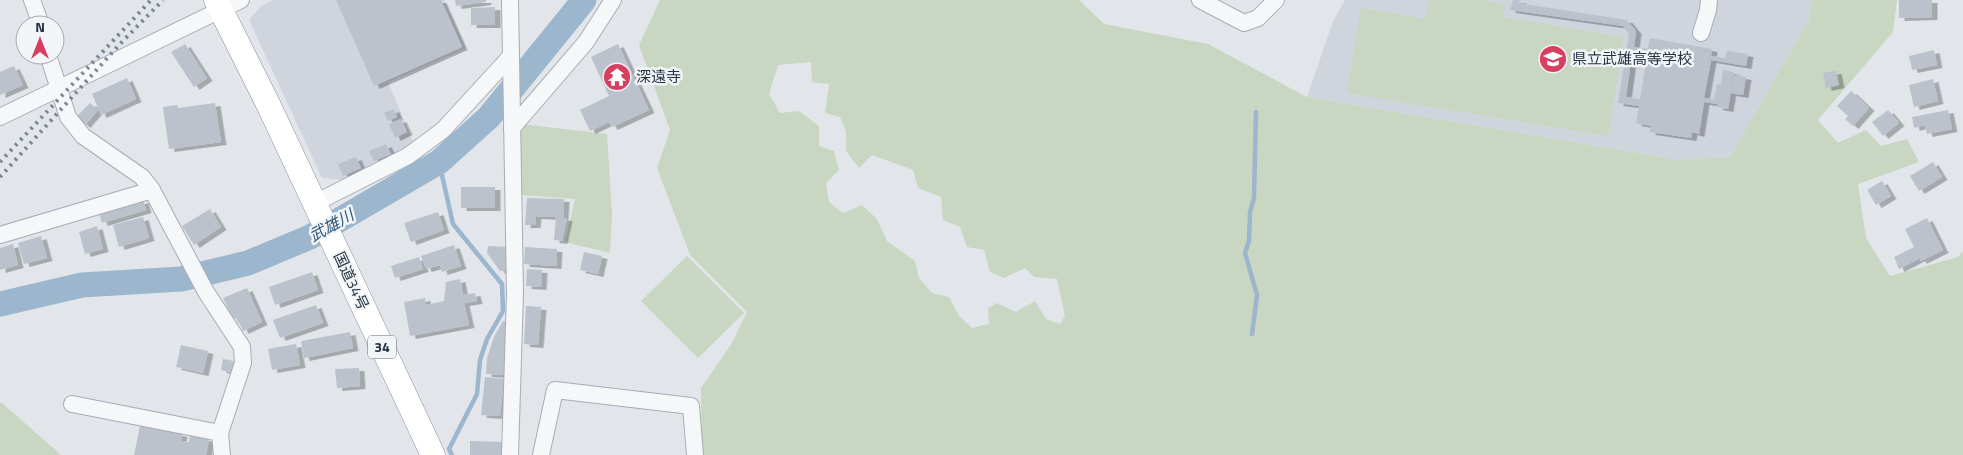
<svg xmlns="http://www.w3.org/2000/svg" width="1963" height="455" font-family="'Titillium Web','Noto Sans JP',sans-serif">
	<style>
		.built { fill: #d0d5dd }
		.green { fill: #c8d6c2; fill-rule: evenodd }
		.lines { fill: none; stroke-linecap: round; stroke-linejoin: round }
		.stream { stroke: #9bb6cd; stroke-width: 4.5 }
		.river { stroke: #9bb6cd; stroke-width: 25 }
		.building { fill: #bbc2cb; fill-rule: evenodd; filter: url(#shadow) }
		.minor-casing { stroke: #a6adb6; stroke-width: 18 }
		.highway-casing { stroke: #8894a3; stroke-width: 25 }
		.minor { stroke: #f5f7f9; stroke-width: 16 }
		.highway { stroke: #fff; stroke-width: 24 }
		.rail { stroke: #7a8696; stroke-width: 4; stroke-dasharray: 2.5 5; stroke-linecap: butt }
		.labels { text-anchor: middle; stroke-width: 5; stroke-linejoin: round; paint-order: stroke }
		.shield { fill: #f2f5f8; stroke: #656e7a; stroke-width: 1 }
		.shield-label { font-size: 14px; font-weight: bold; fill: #283444 }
		.poi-label { font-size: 15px; fill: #283444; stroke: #f2f5f8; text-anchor: start }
		.street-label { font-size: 15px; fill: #283444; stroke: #f2f5f8 }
		.water-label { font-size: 16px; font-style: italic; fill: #30567b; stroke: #f2f5f8 }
	</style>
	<defs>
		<filter id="shadow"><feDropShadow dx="5.5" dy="3" stdDeviation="0" flood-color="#0004"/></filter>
	</defs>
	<rect width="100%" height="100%" fill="#e2e6eb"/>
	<g class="built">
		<polygon points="273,0 444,0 466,48 388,82 414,144 388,160 343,180 322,178 249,20 261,6"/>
		<polygon points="1345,0 1812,0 1809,20 1730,157 1679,160 1307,97 1333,21"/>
	</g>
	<g class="green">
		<path d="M660 0H1079L1104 24 1208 44 1307 97 1679 160 1730 157 1809 20 1812 0H1897L1893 32 1818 120 1838 143 1866 130 1881 146 1907 139 1919 162 1858 184 1866 238 1890 276 1958 257 1963 251V455H704L702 449 701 388 732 343 747 312 690 255 657 168 670 130 639 45ZM811 62 812 82 829 84 825 113 840 117 846 131V151L859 168 872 155 913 170 918 188 941 197 943 220 960 227 967 247 984 250 990 272 1004 278 1025 268 1034 277 1057 279 1065 316 1060 324 1046 319 1035 301 1016 312 997 303 988 308 989 324 972 328 959 316 949 297 932 293 919 278 915 261 887 241 877 219 862 205 843 213 829 202 826 183 839 170 834 151 819 146V126L799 111 780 113 769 94 778 65Z"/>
		<polygon points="1429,0 1483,0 1505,4 1503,17 1624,37 1608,136 1347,93 1361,8 1426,19"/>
		<polygon points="521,124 607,134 612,214 610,253 565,242 575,199 521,195"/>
		<polygon points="687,256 744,313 698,358 641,301"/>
		<polygon points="0,403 2,403 61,455 0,455"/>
	</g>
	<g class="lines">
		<g class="stream">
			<polyline points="439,162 453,224 502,284 503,311 487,339 480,360 477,394 449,449 452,455"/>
			<polyline points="1252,334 1257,295 1245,253 1249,241 1250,212 1254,198 1256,112"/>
		</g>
		<polyline class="river" points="0,304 82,285 181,279 248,263 310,237 439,162 489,117 584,0"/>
	</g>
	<g class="building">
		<polygon points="336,0 441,0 462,47 374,86"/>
		<polygon points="455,0 486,0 486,2 456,6"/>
		<path d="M1513 0H1521L1518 3 1627 20 1636 31 1634 47 1648 49 1650 38 1712 49 1711 56 1725 58 1727 51 1748 54 1746 66 1711 60 1704 98 1714 99 1717 84 1721 85 1723 70 1734 72 1728 109 1717 107 1718 104 1704 102 1699 134 1692 132 1691 138 1650 132 1651 126 1636 123 1639 106 1618 103 1629 34 1623 26 1510 10ZM1632 54 1647 56 1640 99 1626 97Z"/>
		<polygon points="1899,0 1932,0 1932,17 1899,18"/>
		<polygon points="495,7 495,25 471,25 471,8"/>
		<polygon points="185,44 207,78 194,87 171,52"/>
		<polygon points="618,44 649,110 612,127 609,122 590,131 580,110 609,96 591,57"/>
		<polygon points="1934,50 1937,65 1912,70 1909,56"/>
		<polygon points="14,66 23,85 0,95 0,72"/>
		<polygon points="1836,71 1839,85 1826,88 1823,73"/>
		<polygon points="1734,75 1746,77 1743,95 1731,93"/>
		<polygon points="127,78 136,99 101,115 92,94"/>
		<polygon points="1933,79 1938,101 1914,107 1909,85"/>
		<polygon points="1851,91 1869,108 1853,126 1845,119 1848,116 1837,106"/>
		<polygon points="90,103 98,110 85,125 76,117"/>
		<polygon points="215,103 221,142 169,149 163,107 177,105 178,108"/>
		<polygon points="394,109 397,117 388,121 384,113"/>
		<polygon points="1888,110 1899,123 1883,136 1872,122"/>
		<polygon points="1948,110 1952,129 1927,134 1925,125 1914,128 1912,117"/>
		<polygon points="401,119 407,132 395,138 389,124"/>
		<polygon points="386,144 391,154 374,161 369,151"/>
		<polygon points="356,157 361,168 343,176 338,164"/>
		<polygon points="1933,162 1942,177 1919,191 1910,176"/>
		<polygon points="1882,181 1891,196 1876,205 1867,190"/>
		<rect x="461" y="187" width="34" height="21"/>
		<polygon points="527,198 564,199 563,218 567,218 562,241 554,240 556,217 536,216 535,225 525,225"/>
		<polygon points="143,200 146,210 102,223 99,213"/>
		<polygon points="210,209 221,227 194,245 182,226"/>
		<polygon points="438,212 444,230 411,242 404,223"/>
		<polygon points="143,217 149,238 119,247 113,225"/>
		<polygon points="1927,218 1943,250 1921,261 1920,258 1899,269 1894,257 1914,247 1905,229"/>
		<polygon points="97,226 103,249 85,254 79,232"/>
		<polygon points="41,236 47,258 24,264 18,243"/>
		<polygon points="13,244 18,265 0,270 0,248"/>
		<polygon points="454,245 461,266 442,272 440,265 426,269 421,256"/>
		<polygon points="488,246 508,247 507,271 500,271 487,253"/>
		<polygon points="525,247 557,249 556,266 524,264"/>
		<polygon points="584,252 602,256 598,274 580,270"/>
		<polygon points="419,257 423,269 395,278 391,266"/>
		<polygon points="527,269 542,270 541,287 526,286"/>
		<polygon points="312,272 318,290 275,305 269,287"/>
		<polygon points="460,279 463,295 475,293 477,301 464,303 469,325 410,336 404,302 425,298 426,305 444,301 446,282"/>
		<polygon points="247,288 262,322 243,331 237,318 233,320 223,298"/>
		<polygon points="316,305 323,323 280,338 273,320"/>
		<polygon points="526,306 541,307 538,345 524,344"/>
		<polygon points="503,321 507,321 504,375 486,374 487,358 494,337"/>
		<polygon points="350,332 353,348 304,358 301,341"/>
		<polygon points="296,344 300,365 272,370 268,349"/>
		<polygon points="181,345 208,351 203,373 176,367"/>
		<polygon points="223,359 234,361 232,373 221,370"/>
		<polygon points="359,368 360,386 337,388 335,369"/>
		<polygon points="485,377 504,379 500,416 481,415"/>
		<polygon points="140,426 182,434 181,441 189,442 190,436 209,439 206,455 134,455"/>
		<polygon points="470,441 502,442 501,455 470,455"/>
	</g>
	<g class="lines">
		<defs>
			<g id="minor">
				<polyline points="32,0 41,25"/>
				<polyline points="510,0 515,293 510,455"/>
				<polyline points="1200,0 1244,23 1258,18 1276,0"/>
				<polyline points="1701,33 1708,10 1709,0"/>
				<polyline points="48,55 68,117 83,136 142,177 152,190 206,292 242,347 243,363 220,433 222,455"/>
				<polyline points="0,117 241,0"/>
				<polyline points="512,128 586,42 613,0"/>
				<polyline points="315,203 408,156 443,130 510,57"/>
				<polyline points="0,235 152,190"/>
				<polyline points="72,404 220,433"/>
				<polyline points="541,455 555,390 691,406 695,455"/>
			</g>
			<polyline id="highway" points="216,0 269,106 433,455"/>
		</defs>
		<use href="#minor" class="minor-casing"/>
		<use href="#highway" class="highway-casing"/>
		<use href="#minor" class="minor"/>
		<use href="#highway" class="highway"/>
		<g class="rail">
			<polyline points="0,162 151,0"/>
			<polyline points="0,177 119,45 163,0"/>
		</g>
	</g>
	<defs>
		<symbol id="school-disc" viewBox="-11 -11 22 22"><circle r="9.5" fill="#d73f60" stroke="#f2f5f8"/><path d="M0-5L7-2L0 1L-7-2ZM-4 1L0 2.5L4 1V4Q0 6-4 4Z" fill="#fff"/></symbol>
		<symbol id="temple-disc" viewBox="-11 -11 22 22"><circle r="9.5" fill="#d73f60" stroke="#f2f5f8"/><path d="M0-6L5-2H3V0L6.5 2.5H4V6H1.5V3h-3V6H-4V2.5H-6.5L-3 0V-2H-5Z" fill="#fff"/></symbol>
	</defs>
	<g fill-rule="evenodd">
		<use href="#school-disc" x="1537" y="43" width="32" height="32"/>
		<use href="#temple-disc" x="601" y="61" width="32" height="32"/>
	</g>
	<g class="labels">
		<rect class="shield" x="368" y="335.5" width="28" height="23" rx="4"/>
		<g class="shield-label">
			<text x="382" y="352">34</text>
		</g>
		<g class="poi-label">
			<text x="1572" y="64">県立武雄高等学校</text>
			<text x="636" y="82">深遠寺</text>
		</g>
		<g class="street-label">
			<text transform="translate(351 281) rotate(65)" y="5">国道34号</text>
		</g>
		<g class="water-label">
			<text transform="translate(331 225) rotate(-29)" y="6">武雄川</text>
		</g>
	</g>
	<g transform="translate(40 40)"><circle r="24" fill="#f2f5f8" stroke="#a1a8b0"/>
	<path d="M0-4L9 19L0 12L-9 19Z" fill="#d73f60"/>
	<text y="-8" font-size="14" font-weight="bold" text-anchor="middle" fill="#283444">N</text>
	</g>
</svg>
